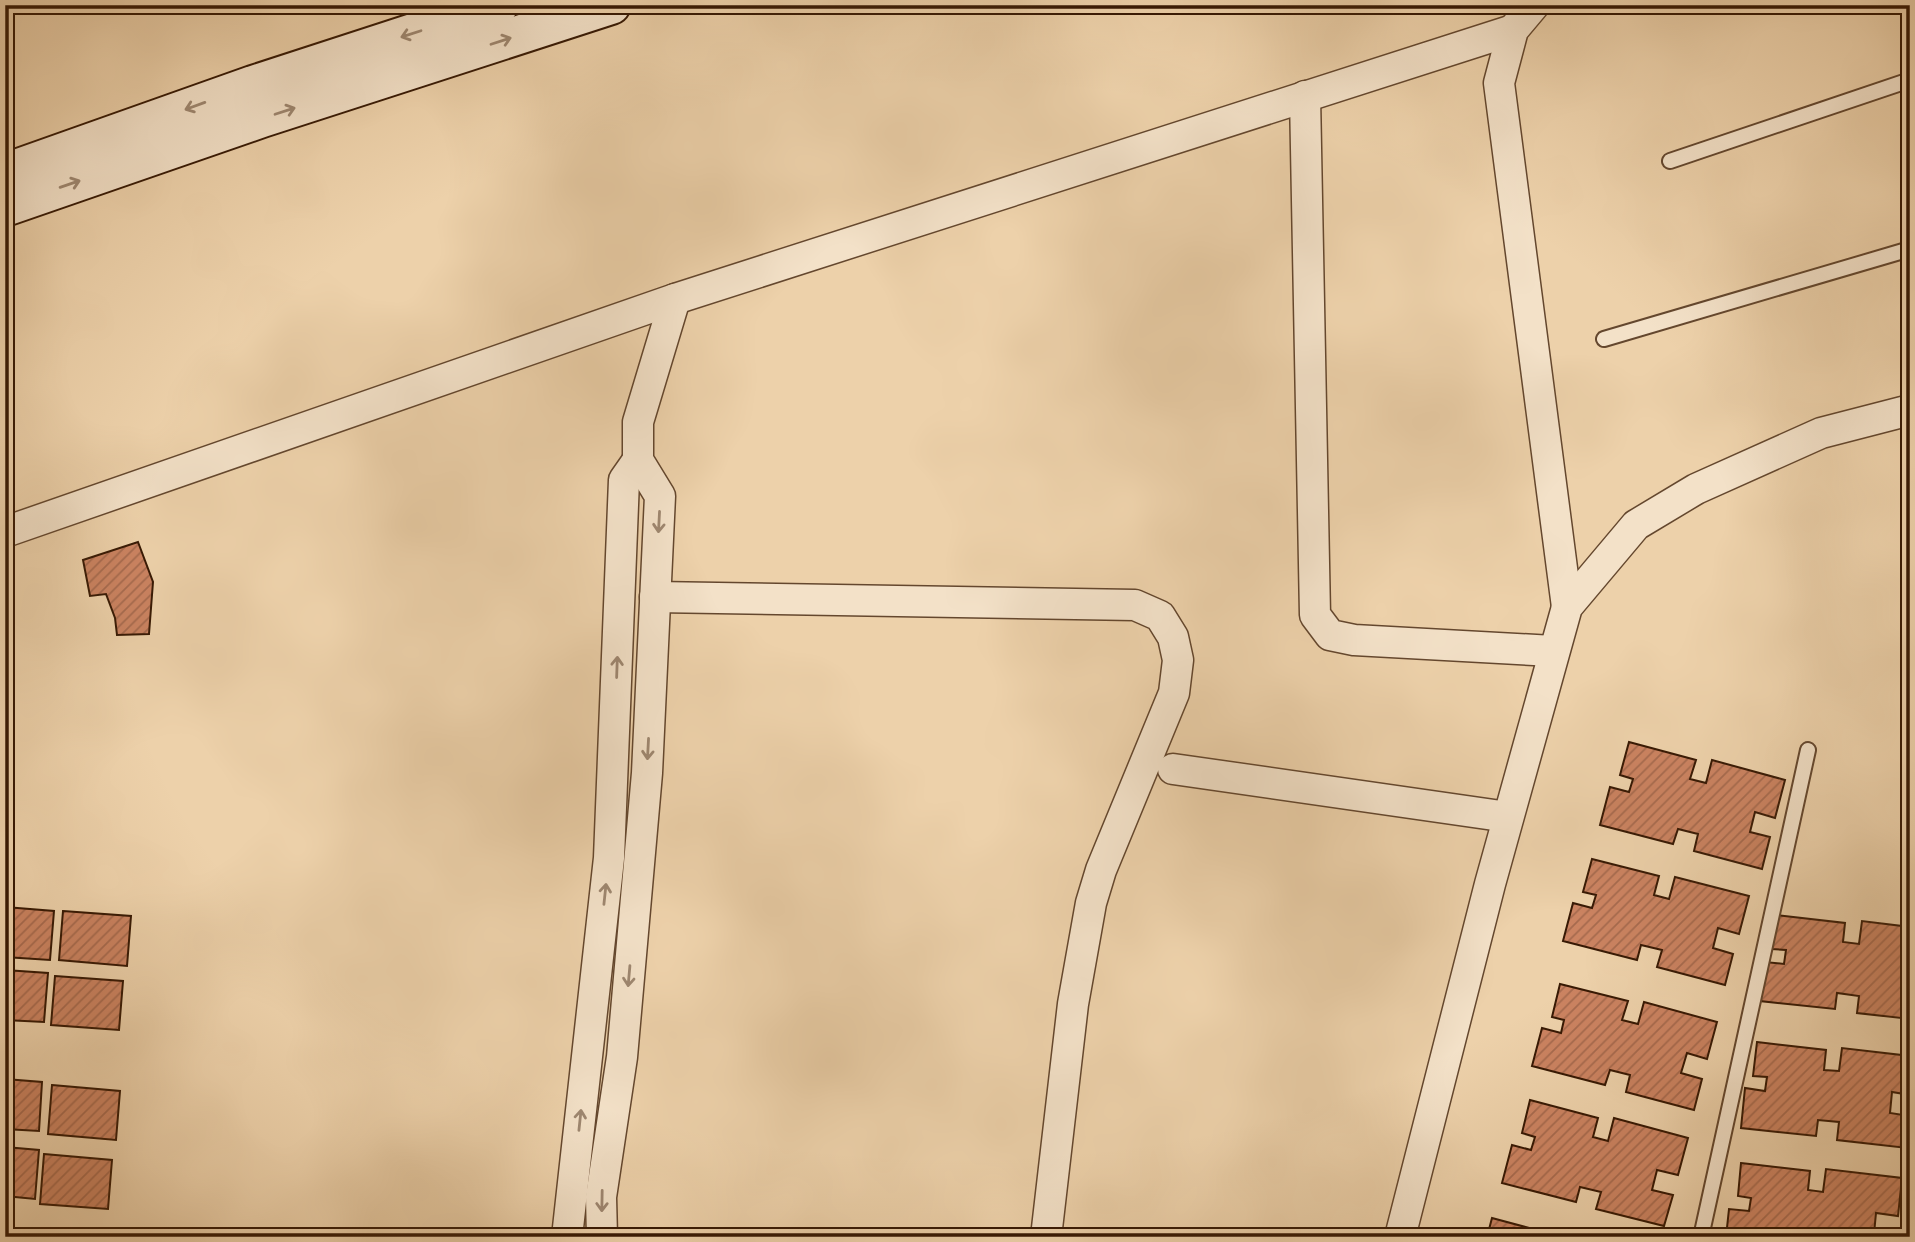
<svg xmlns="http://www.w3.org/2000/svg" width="1915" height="1242" font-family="'EB Garamond',serif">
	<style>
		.building { fill: url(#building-hatch); stroke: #371904; stroke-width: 2 }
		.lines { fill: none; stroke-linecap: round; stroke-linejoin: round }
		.lane-casing { stroke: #64472e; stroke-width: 18 }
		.street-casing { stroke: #64472e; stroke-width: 33 }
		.secondary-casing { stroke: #371904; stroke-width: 42 }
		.lane { stroke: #f3e1c8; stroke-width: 14 }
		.street { stroke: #f3e1c8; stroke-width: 30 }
		.secondary { stroke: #f3e1c8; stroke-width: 38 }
		.oneway { stroke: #9e8770 }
	</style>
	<defs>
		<pattern id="building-hatch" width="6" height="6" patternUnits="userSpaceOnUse" patternTransform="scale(1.75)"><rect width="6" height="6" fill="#cb8361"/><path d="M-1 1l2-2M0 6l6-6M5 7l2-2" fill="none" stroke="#a66a4e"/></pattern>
	</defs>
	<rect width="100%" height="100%" fill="#edd1aa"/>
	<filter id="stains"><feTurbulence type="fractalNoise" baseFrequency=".00286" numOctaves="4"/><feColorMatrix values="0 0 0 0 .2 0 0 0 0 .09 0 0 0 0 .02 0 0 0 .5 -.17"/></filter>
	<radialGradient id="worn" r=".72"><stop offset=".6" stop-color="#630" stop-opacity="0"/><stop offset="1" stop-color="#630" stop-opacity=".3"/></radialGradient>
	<g class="building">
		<polygon points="138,542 153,582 149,634 117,635 115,618 106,594 90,596 83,560"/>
		<polygon points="1629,742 1696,760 1690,779 1706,783 1712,760 1785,780 1775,818 1755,812 1750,832 1770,837 1762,869 1694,851 1698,834 1678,829 1673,844 1600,825 1610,787 1629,792 1633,779 1620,775"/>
		<polygon points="1592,859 1659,876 1654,895 1669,899 1675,877 1749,896 1739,934 1718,928 1713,948 1733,954 1725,985 1657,967 1662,950 1641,945 1637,960 1563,941 1573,903 1592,908 1596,895 1583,892"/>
		<polygon points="5,907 54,911 50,960 5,957"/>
		<polygon points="63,911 131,916 127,966 59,960"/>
		<polygon points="1776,915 1845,923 1843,942 1859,944 1862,921 1910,927 1910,1019 1857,1013 1859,996 1837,993 1835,1009 1760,1001 1765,962 1784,964 1786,950 1772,949"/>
		<polygon points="5,970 48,973 44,1022 5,1020"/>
		<polygon points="55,976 123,981 119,1030 51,1025"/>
		<polygon points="1560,984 1628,1001 1622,1020 1638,1024 1644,1002 1717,1022 1707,1059 1687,1053 1681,1073 1702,1079 1694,1110 1626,1092 1630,1075 1610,1070 1605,1085 1532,1066 1542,1028 1561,1033 1564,1020 1552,1017"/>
		<polygon points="1757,1042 1826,1050 1824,1070 1839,1071 1842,1048 1910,1056 1910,1095 1892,1092 1890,1113 1910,1116 1907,1148 1837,1140 1839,1122 1818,1120 1816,1136 1741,1128 1745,1088 1765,1091 1767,1077 1753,1076"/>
		<polygon points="5,1079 42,1082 39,1131 5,1129"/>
		<polygon points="52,1085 120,1091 116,1140 48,1134"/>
		<polygon points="1530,1100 1598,1118 1593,1137 1608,1141 1614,1118 1688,1138 1678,1175 1657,1170 1652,1190 1673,1195 1664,1226 1596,1209 1601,1192 1580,1187 1576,1202 1502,1183 1512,1145 1531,1150 1535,1137 1522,1133"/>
		<polygon points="5,1147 39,1150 35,1199 5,1196"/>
		<polygon points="44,1154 112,1160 108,1209 40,1204"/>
		<polygon points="1741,1163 1810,1171 1808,1190 1823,1192 1826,1169 1902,1178 1898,1216 1876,1213 1874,1234 1895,1237 1726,1237 1729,1209 1749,1211 1751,1198 1738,1196"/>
		<polygon points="1492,1218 1559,1236 1559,1237 1487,1237"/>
	</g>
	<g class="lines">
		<defs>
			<g id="lane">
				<polyline points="1670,161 1910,80"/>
				<polyline points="1604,339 1910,249"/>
				<polyline points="1701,1237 1808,750"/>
			</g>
			<g id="street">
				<polyline points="1534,5 1513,30 1499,83 1567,607"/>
				<polyline points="1305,96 1315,615 1330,635 1354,640 1553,651"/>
				<polyline points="5,532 675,299 1513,30"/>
				<polyline points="655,597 1135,605 1160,616 1173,637 1178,660 1174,693 1101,870 1091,903 1073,1004 1046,1237"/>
				<polyline points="1173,769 1508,817"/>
				<polyline points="567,1237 609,858 624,480 638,460"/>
				<polyline points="602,1237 601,1197 622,1057 647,773 660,496 638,460 638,422 675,299"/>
				<polyline points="1400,1237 1490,884 1567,607 1636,525 1696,489 1821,433 1910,410"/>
			</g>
			<g id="secondary">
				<polyline points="5,173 253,85 499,5"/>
				<polyline points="5,207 262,118 611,5"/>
			</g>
		</defs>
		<use href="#lane" class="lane-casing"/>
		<use href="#street" class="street-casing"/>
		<use href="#secondary" class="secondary-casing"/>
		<use href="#lane" class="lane"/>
		<use href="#street" class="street"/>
		<use href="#secondary" class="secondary"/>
	</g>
	<defs><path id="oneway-shaft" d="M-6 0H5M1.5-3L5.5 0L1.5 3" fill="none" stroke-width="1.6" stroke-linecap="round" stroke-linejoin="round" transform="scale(1.75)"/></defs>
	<g class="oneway">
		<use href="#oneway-shaft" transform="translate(411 34) rotate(162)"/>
		<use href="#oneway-shaft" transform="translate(501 41) rotate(-18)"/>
		<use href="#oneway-shaft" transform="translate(195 106) rotate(160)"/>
		<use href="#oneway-shaft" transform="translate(285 111) rotate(-18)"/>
		<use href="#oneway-shaft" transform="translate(70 184) rotate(-19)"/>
		<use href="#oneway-shaft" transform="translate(659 522) rotate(93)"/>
		<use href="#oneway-shaft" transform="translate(617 667) rotate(-88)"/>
		<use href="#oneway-shaft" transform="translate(648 749) rotate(93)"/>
		<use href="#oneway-shaft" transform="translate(605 894) rotate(-84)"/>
		<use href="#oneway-shaft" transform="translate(629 976) rotate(95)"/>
		<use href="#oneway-shaft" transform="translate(580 1120) rotate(-84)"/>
		<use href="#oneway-shaft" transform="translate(602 1201) rotate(91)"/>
	</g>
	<rect width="1915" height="1242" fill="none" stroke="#edd1aa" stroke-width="28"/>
	<rect x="7" y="7" width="1901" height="1228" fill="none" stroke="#371904" stroke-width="3.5"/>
	<rect x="14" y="14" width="1887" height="1214" fill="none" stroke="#371904" stroke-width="2"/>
	<rect width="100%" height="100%" filter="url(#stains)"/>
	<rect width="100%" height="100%" fill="url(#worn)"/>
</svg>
